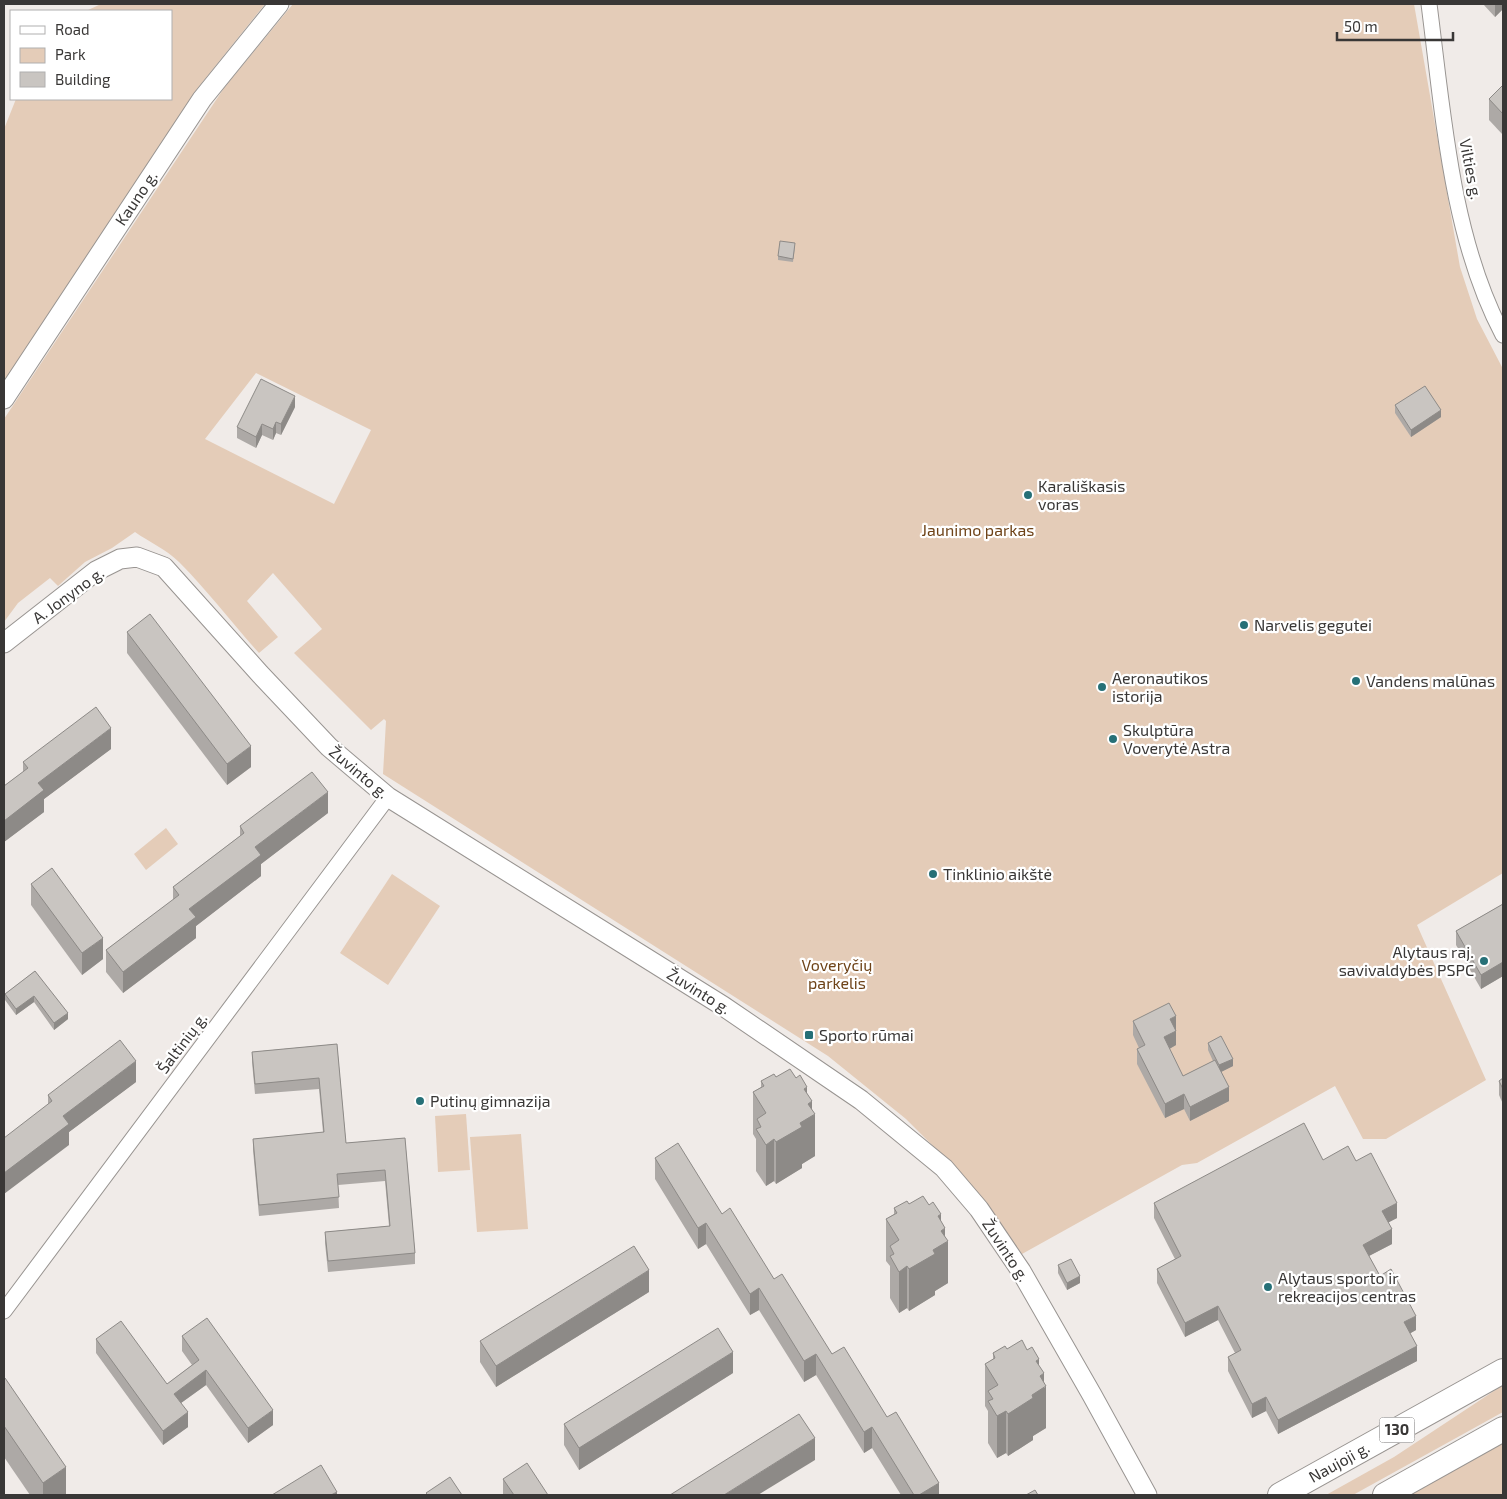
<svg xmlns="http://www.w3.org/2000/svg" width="1507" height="1499" font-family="'Exo 2',sans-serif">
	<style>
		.green { fill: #e4ccb8; fill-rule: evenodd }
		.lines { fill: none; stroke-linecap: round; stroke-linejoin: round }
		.minor-casing { stroke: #989491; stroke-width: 17 }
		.tertiary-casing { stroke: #989491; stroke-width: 21 }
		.primary-casing { stroke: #989491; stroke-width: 26 }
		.minor { stroke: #fff; stroke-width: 15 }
		.tertiary { stroke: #fff; stroke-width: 19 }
		.primary { stroke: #fff; stroke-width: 24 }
		.wall { fill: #ada9a6 }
		.shaded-wall { fill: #8d8a87 }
		.building { fill: #c9c5c1; stroke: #8d8a87 }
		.poi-dot { fill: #267077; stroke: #fff; stroke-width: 2 }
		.labels { text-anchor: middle; stroke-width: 4.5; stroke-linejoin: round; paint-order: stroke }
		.shield { fill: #fff; stroke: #747372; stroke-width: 1 }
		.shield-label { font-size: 15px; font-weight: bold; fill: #393736 }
		.street-label { font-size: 16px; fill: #393736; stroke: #fff }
		.poi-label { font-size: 16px; fill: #393736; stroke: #fff; text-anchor: start }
		.park-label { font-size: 16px; fill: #6e4318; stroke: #fff }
	</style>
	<rect width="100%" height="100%" fill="#f0ebe8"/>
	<g class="green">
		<polygon points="101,4 265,4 197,89 4,382 4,129 16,99 171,99 171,11 86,11"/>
		<path d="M293 4H1414L1460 267 1477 319 1503 369V873L1417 925 1486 1080 1386 1139H1363L1335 1086 1197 1163 1182 1165 1022 1254 966 1179 906 1119 828 1056 383 774 386 721 384 719 371 730 294 653 322 629 273 573 247 601 278 637 259 653C232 623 207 590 179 562 166 549 149 542 135 532L112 548 85 562 58 586 50 578 18 603 4 622V419L224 88ZM256 373 371 430 334 504 205 439Z"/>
		<polygon points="166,828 178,844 146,870 134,854"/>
		<polygon points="392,874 440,906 388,985 340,953"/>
		<polygon points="466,1114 470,1170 438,1172 435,1116"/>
		<polygon points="521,1134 528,1229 477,1232 470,1137"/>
		<polygon points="1503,1385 1503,1412 1353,1495 1326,1495 1394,1457"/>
		<polygon points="1503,1443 1503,1495 1410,1495"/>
	</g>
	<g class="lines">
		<defs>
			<g id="minor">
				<path d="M1429 4C1443 112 1451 237 1503 335"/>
				<polyline points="4,1311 388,797"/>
			</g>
			<g id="tertiary">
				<polyline points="4,399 202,99 279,4"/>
				<polyline points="4,643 96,571 120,559 137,557 164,567 260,674 329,747 388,797 723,1006 861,1100 944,1168 979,1209 1021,1271 1092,1395 1147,1495"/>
			</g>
			<g id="primary">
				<polyline points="1280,1495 1503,1371"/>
				<polyline points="1385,1495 1503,1429"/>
			</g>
		</defs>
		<use href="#minor" class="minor-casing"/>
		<use href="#tertiary" class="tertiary-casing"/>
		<use href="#primary" class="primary-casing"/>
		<use href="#minor" class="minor"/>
		<use href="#tertiary" class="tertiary"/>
		<use href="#primary" class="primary"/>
	</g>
	<g class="wall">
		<polygon points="1483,4 1503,4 1503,9 1495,17"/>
		<polygon points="1503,85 1503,135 1489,120 1489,99"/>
		<polygon points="795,247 793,262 778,260 778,256"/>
		<polygon points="1395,405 1441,417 1411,437 1395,413"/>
		<polygon points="295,407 281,435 276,433 273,440 262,435 256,448 237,438 237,427"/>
		<polygon points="127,632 251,767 227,785 127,653"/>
		<polygon points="111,749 44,799 44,812 4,842 4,786 23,772 23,762"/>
		<polygon points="328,813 261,864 261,876 196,926 196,938 123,993 106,972 106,950 173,900 173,887 240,836 240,826"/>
		<polygon points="31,884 103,959 82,975 31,905"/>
		<polygon points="1503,904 1503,976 1481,989 1456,945 1456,931"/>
		<polygon points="35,971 68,1019 54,1030 34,1002 16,1015 5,1000 5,994"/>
		<polygon points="1133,1021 1176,1031 1176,1045 1169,1049 1183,1076 1213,1061 1208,1050 1208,1043 1233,1066 1221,1072 1229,1101 1190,1121 1184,1109 1165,1118 1137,1064 1137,1049 1139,1048 1133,1035"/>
		<polygon points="337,1044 346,1143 405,1138 415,1253 415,1264 328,1272 325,1243 325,1232 389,1226 385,1181 338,1185 339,1208 259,1216 253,1150 253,1139 323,1132 319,1089 255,1094 252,1062 252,1052"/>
		<polygon points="776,1077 796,1078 807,1094 812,1110 815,1156 802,1164 802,1168 776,1184 774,1181 766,1186 756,1171 756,1139 753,1134 753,1092 761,1087 761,1081"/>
		<polygon points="1503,1078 1503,1104 1499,1095 1499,1081"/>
		<polygon points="136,1082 69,1132 69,1145 48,1105 48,1095"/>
		<polygon points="655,1158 722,1214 774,1279 832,1354 887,1417 939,1495 901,1495 872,1448 864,1453 816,1375 804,1382 759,1310 750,1315 706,1244 698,1249 655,1179"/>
		<polygon points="1323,1160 1356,1161 1397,1218 1388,1222 1392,1244 1369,1256 1380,1276 1416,1330 1410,1333 1417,1361 1278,1434 1266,1411 1252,1418 1228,1371 1228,1357 1235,1353 1218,1320 1185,1337 1157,1283 1157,1269 1175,1259 1154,1218 1154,1203"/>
		<polygon points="909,1204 929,1205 941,1221 945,1237 948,1283 935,1291 935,1295 909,1311 907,1308 899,1313 890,1298 890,1266 886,1261 886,1219 894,1214 894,1208"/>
		<polygon points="1058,1265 1080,1283 1067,1290 1058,1273"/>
		<polygon points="649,1292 496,1387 480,1362 480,1341"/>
		<polygon points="182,1336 273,1425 248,1443 206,1385 181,1403 188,1427 163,1445 96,1353 96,1339 167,1384 192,1365 182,1351"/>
		<polygon points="1007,1349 1027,1350 1039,1366 1044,1382 1046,1428 1033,1436 1033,1440 1008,1456 1006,1453 997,1458 988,1443 988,1411 985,1406 985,1364 993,1359 993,1353"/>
		<polygon points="733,1373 579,1470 564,1445 564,1424"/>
		<polygon points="4,1378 66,1495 30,1495 4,1457"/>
		<polygon points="503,1479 548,1495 504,1495 503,1494"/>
	</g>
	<g class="shaded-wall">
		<polygon points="1495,4 1503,4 1503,9 1495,17"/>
		<polygon points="295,396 295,407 281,435 281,424"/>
		<polygon points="1441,410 1441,417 1411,437 1411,430"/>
		<polygon points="276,422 276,433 273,440 273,429"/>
		<polygon points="262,424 262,435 256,448 256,437"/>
		<polygon points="111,728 111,749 44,799 44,812 4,842 4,821 38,783"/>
		<polygon points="251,746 251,767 227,785 227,764"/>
		<polygon points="328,792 328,813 261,864 261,876 196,926 196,938 123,993 123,972 255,847"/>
		<polygon points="103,938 103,959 82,975 82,953"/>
		<polygon points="1503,962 1503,976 1481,989 1481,975"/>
		<polygon points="34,996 34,1002 16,1015 16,1009"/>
		<polygon points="68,1013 68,1019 54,1030 54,1023"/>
		<polygon points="1176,1016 1176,1031 1170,1034 1170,1019"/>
		<polygon points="1176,1031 1176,1045 1164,1052 1164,1037"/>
		<polygon points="1233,1059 1233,1066 1219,1073 1219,1065"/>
		<polygon points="136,1061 136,1082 69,1132 69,1145 4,1194 4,1173 63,1116"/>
		<polygon points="807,1087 807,1119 808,1104 812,1101 812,1116 815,1114 815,1156 802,1164 802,1168 776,1184 776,1142 804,1089"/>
		<polygon points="1229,1087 1229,1101 1190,1121 1190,1107"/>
		<polygon points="1184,1094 1184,1109 1165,1118 1165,1104"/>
		<polygon points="774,1139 774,1181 766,1186 766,1145"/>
		<polygon points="1397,1203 1397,1218 1382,1226 1382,1211"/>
		<polygon points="941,1214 941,1246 941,1231 945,1228 945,1243 948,1241 948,1283 935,1291 935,1295 909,1311 909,1269 933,1250 938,1216"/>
		<polygon points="706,1223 706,1244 698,1249 698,1228"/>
		<polygon points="1392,1229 1392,1244 1363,1259 1363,1245"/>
		<polygon points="907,1266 907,1308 899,1313 899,1272"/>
		<polygon points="649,1270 649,1292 496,1387 496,1366"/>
		<polygon points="1080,1276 1080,1283 1067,1290 1067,1283"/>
		<polygon points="759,1288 759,1310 750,1315 750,1294"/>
		<polygon points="1218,1306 1218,1320 1185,1337 1185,1323"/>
		<polygon points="1416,1316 1416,1330 1404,1337 1404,1322"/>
		<polygon points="1417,1346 1417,1361 1278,1434 1278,1420"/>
		<polygon points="733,1352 733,1373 579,1470 579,1448"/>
		<polygon points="816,1354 816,1375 804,1382 804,1361"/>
		<polygon points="1039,1359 1039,1391 1040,1376 1044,1373 1044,1388 1046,1386 1046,1428 1033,1436 1033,1440 1008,1456 1008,1414 1036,1361"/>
		<polygon points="206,1370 206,1385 174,1408 174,1394"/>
		<polygon points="1266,1397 1266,1411 1252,1418 1252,1404"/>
		<polygon points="273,1410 273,1425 248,1443 248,1428"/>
		<polygon points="1006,1411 1006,1453 997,1458 997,1416"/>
		<polygon points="188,1412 188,1427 163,1445 163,1431"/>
		<polygon points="872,1427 872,1448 864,1453 864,1432"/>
		<polygon points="815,1438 815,1460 758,1495 724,1495"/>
		<polygon points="66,1467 66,1495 43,1495 43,1483"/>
		<polygon points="939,1483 939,1495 919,1495"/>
		<polygon points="337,1492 337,1495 331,1495"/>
	</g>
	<g class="building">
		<polygon points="1503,85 1503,114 1489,99"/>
		<polygon points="780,241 795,243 793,259 778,256"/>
		<polygon points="261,379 295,396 281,424 276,422 273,429 262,424 256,437 237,427"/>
		<polygon points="1425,386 1441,410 1411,430 1395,405"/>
		<polygon points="150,614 251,746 227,764 127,632"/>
		<polygon points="96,707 111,728 38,783 44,790 4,821 4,786 28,768 23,762"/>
		<polygon points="312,772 328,792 255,847 261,855 189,909 196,917 123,972 106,950 179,895 173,887 244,833 240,826"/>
		<polygon points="52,868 103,938 82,953 31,884"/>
		<polygon points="1503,904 1503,962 1481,975 1456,931"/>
		<polygon points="35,971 68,1013 54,1023 34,996 16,1009 5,994"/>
		<polygon points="1169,1003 1176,1016 1170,1019 1176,1031 1164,1037 1183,1076 1215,1060 1229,1087 1190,1107 1184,1094 1165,1104 1137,1049 1145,1045 1133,1021"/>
		<polygon points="1221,1036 1233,1059 1219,1065 1208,1043"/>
		<polygon points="120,1040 136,1061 63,1116 69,1124 4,1173 4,1138 52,1101 48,1095"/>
		<polygon points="337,1044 346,1143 405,1138 415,1253 328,1261 325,1232 390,1226 385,1170 337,1174 339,1197 259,1205 253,1139 324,1132 319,1078 255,1084 252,1052"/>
		<polygon points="790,1069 796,1078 800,1075 807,1087 804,1089 812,1101 808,1104 815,1114 800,1123 802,1127 776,1142 774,1139 766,1145 756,1129 761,1127 757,1119 766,1113 753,1092 764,1086 761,1081 774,1074 776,1077"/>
		<polygon points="1503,1078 1503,1089 1499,1081"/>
		<polygon points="1304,1123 1323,1160 1348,1146 1356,1161 1371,1153 1397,1203 1382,1211 1392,1229 1363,1245 1380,1276 1391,1269 1416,1316 1404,1322 1417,1346 1278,1420 1266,1397 1252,1404 1228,1357 1241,1350 1218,1306 1185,1323 1157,1269 1181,1256 1154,1203"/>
		<polygon points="678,1143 722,1214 730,1208 774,1279 782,1274 832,1354 844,1347 887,1417 896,1412 939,1483 919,1495 914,1495 872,1427 864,1432 816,1354 804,1361 759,1288 750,1294 706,1223 698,1228 655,1158"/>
		<polygon points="923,1196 929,1205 933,1202 941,1214 938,1216 945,1228 941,1231 948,1241 933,1250 935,1254 909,1269 907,1266 899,1272 890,1256 894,1254 890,1246 899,1240 886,1219 897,1213 894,1208 907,1201 909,1204"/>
		<polygon points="634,1246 649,1270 496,1366 480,1341"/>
		<polygon points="1071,1259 1080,1276 1067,1283 1058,1265"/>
		<polygon points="207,1318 273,1410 248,1428 206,1370 174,1394 188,1412 163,1431 96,1339 121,1321 167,1384 199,1360 182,1336"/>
		<polygon points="718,1328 733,1352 579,1448 564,1424"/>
		<polygon points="1022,1340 1027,1350 1032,1347 1039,1359 1036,1361 1044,1373 1040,1376 1046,1386 1032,1395 1033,1398 1008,1414 1006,1411 997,1416 988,1401 993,1399 988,1391 998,1385 985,1364 995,1358 993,1353 1005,1346 1007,1349"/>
		<polygon points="4,1378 5,1378 66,1467 43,1483 4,1426"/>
		<polygon points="799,1414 815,1438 724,1495 670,1495"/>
		<polygon points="527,1463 548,1495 513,1495 514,1495 503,1479"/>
		<polygon points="321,1465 337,1492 331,1495 272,1495"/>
		<polygon points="450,1477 462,1495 428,1495 426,1493"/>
		<polygon points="1035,1490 1038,1495 1026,1495"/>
	</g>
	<g class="poi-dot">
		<circle cx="1028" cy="495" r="5"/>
		<circle cx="1244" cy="625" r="5"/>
		<circle cx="1356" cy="681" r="5"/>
		<circle cx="1102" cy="687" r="5"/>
		<circle cx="1113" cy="739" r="5"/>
		<circle cx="933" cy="874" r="5"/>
		<circle cx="1484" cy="961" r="5"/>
		<rect x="804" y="1030" width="10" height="10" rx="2.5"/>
		<circle cx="420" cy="1101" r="5"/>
		<circle cx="1268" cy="1287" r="5"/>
	</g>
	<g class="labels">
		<rect class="shield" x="1379.5" y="1417.5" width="35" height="25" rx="4"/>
		<g class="shield-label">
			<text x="1397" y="1435">130</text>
		</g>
		<g class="street-label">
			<text transform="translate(1471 169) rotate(79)" y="6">Vilties g.</text>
			<text transform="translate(136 198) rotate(-56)" y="6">Kauno g.</text>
			<text transform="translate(68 595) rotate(-36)" y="6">A. Jonyno g.</text>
			<text transform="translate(359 772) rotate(40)" y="6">Žuvinto g.</text>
			<text transform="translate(699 991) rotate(32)" y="6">Žuvinto g.</text>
			<text transform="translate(182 1043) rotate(-53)" y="6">Šaltinių g.</text>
			<text transform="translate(1006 1250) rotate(57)" y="6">Žuvinto g.</text>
			<text transform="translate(1339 1462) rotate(-29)" y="6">Naujoji g.</text>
		</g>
		<g class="poi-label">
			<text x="1038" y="492">Karališkasis<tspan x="1038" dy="18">voras</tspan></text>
			<text x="1254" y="631">Narvelis gegutei</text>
			<text x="1112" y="684">Aeronautikos<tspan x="1112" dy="18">istorija</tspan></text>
			<text x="1366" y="687">Vandens malūnas</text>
			<text x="1123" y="736">Skulptūra<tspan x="1123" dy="18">Voverytė Astra</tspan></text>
			<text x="943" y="880">Tinklinio aikštė</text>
			<text x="1474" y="958" text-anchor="end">Alytaus raj.<tspan x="1474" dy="18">savivaldybės PSPC</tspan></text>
			<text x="819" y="1041">Sporto rūmai</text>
			<text x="430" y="1107">Putinų gimnazija</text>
			<text x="1278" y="1284">Alytaus sporto ir<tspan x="1278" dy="18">rekreacijos centras</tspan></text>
		</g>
		<g class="park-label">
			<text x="978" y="536">Jaunimo parkas</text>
			<text x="837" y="971">Voveryčių<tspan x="837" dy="18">parkelis</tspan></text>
		</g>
	</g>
	<rect width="1507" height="1499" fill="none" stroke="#393736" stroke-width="10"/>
	<rect x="10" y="10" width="162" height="90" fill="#ffffff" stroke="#b0afaf"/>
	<rect x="20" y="26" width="25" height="8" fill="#ffffff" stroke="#b0afaf"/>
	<text x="55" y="35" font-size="15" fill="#393736">Road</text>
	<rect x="20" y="48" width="25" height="15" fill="#e4ccb8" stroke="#b0afaf"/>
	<text x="55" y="60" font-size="15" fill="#393736">Park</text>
	<rect x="20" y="72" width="25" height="15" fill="#c9c5c1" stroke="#b0afaf"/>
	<text x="55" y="85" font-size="15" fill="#393736">Building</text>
	<path d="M1337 32v8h116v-8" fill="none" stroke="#393736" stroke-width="2.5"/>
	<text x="1344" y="32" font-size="15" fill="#393736" stroke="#ffffff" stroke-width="4" paint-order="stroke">50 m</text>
</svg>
